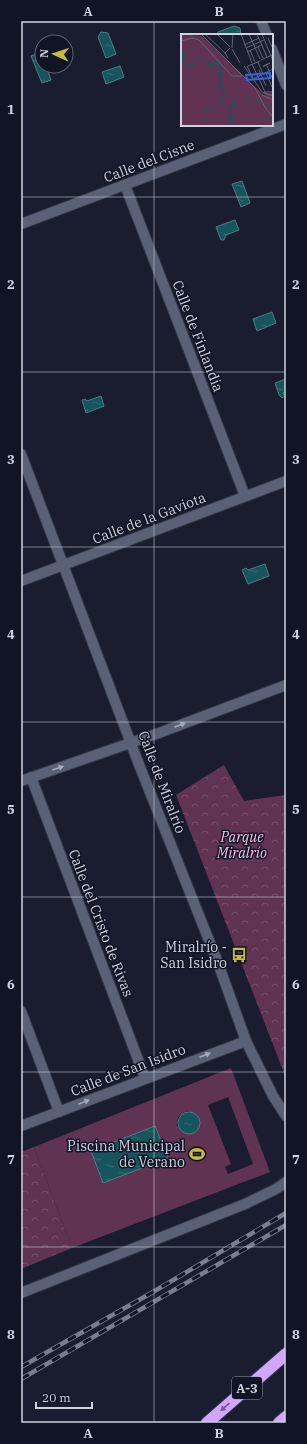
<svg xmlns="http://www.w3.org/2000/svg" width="307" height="1444" font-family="'IBM Plex Serif',serif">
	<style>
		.park { fill: url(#park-crowns) }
		.pitch { fill: #613353; fill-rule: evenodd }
		.water { fill: url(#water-ripples); stroke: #4e7a83 }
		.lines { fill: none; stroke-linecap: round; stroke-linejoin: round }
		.street-casing { stroke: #353747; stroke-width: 12 }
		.highway-casing { stroke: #353747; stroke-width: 14 }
		.street { stroke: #5a6075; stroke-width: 10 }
		.highway { stroke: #d2a5ff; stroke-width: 12 }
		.rail-casing { stroke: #7a7d8d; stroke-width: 4.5 }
		.rail { stroke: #101425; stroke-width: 3; stroke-dasharray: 9; stroke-linecap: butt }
		.oneway { fill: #a5a9b9 }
		.oneway2 { fill: #715c92 }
		.grid { fill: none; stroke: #ced1de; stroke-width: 1; stroke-opacity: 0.55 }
		.labels { text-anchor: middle; stroke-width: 3; stroke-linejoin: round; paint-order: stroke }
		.shield { fill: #101425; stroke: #9598a6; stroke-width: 1 }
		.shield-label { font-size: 13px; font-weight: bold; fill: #ced1de }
		.street-label { font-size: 14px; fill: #ced1de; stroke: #101425 }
		.park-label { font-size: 14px; font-style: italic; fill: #fac2e6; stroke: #101425 }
		.poi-label { font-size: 14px; fill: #ced1de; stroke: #101425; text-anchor: end }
		.inset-river { fill: none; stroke: #17555c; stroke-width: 2 }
		.inset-road { fill: none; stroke: #616575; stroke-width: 1 }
		.view { fill: #3862d9; fill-opacity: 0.15; stroke: #3862d9; stroke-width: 2 }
		.inset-edge { fill: none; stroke: #ced1de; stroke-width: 2 }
		.neatline { fill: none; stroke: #ced1de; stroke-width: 1.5 }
		.grid-label { font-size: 13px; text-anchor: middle; font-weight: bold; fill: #ced1de }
	</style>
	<defs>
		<pattern id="park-crowns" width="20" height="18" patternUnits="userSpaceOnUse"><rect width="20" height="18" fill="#613353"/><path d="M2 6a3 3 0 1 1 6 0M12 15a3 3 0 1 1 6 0" fill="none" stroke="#76506b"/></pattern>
		<pattern id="water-ripples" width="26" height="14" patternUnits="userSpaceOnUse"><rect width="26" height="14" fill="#17555c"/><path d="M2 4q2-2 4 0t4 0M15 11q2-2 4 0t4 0" fill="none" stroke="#386c73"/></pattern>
	</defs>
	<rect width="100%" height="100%" fill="#191d2f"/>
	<g class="park">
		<polygon points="224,765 244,801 286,795 286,1078 176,795"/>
		<polygon points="34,1147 72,1248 21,1269 21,1152"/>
	</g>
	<path class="pitch" d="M231 1068 270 1172 72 1248 34 1147ZM228 1097 253 1164 228 1174 225 1167 231 1164 208 1105ZM188 1111 197 1115 198 1129 192 1134 181 1131 177 1125 178 1117Z"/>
	<g class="water">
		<polygon points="234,26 240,28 241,35 217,35 218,32"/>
		<polygon points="101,32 108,33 116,54 106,58 98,37"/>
		<polygon points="41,52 42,66 46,66 51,80 42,83 31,56"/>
		<polygon points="120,66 124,77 106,84 102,72"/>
		<polygon points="242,181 250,203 241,207 232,184"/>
		<polygon points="235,220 239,230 226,235 224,240 221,240 216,227"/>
		<polygon points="272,312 276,323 257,331 253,319"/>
		<polygon points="286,379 286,392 283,393 285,396 282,398 279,395 275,383"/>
		<polygon points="101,396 104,406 86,413 82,400 85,399 87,401"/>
		<polygon points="265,564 269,576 248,584 242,570 246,568 248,570"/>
		<circle cx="189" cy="1123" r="11"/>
		<polygon points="155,1126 168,1158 103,1183 91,1151"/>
	</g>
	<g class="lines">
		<defs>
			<g id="street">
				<polyline points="261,21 267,35"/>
				<polyline points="272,49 286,85"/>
				<polyline points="125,185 245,496"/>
				<polyline points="21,224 286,124"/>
				<polyline points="21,454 138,762 218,963 246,1041 273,1096 286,1116"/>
				<polyline points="21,581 286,481"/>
				<polyline points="31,777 145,1078"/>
				<polyline points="21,781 159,733 286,685"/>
				<polyline points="21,1011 59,1112"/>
				<polyline points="21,1126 246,1041"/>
				<polyline points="21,1293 245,1204 276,1189 286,1182"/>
			</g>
			<g id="highway">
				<polyline points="207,1423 286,1354"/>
				<polyline points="279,1423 286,1417"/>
			</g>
		</defs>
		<use href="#street" class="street-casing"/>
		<use href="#highway" class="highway-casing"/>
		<use href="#street" class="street"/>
		<use href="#highway" class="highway"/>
		<defs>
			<g id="rail">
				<polyline points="21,1367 153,1292 286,1213"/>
				<polyline points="21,1379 286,1225"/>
			</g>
		</defs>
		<use href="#rail" class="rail-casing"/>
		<use href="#rail" class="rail"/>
	</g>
	<defs><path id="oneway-solid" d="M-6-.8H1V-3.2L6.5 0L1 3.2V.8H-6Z"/></defs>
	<g class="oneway">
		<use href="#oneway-solid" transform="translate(180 725) rotate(-21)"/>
		<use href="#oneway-solid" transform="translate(58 768) rotate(-19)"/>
		<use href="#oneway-solid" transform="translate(205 1055) rotate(-21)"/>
		<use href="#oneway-solid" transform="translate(84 1102) rotate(-22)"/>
	</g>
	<use class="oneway2" href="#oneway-solid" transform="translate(225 1407) rotate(139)"/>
	<path class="grid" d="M154 21V1423M21 197H286M21 372H286M21 547H286M21 722H286M21 897H286M21 1072H286M21 1247H286"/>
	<defs>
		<symbol id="bus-bare" viewBox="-9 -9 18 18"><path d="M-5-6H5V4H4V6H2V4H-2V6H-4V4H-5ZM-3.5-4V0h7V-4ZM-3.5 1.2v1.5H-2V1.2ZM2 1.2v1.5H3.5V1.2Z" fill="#c5bc3d" stroke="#101425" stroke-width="2.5" paint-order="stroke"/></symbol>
		<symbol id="stadium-bare" viewBox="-9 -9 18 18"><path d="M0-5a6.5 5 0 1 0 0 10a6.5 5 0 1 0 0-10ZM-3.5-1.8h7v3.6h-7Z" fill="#c5bc3d" stroke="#101425" stroke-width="2.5" paint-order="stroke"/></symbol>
	</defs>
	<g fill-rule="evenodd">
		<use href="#bus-bare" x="228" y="944" width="22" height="22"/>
		<use href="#stadium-bare" x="186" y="1143" width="22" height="22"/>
	</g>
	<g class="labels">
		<rect class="shield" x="232" y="1377" width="30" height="22" rx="3"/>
		<g class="shield-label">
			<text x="247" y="1393">A-3</text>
		</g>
		<g class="street-label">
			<text transform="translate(149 161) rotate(-21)" y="5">Calle del Cisne</text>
			<text transform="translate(198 336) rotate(69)" y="5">Calle de Finlandia</text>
			<text transform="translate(149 518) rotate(-21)" y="5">Calle de la Gaviota</text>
			<text transform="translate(162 782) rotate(69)" y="5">Calle de Miralrío</text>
			<text transform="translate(101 923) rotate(69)" y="5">Calle del Cristo de Rivas</text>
			<text transform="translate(128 1070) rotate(-21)" y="5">Calle de San Isidro</text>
		</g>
		<g class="park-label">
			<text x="242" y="842">Parque<tspan x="242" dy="16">Miralrío</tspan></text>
		</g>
		<g class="poi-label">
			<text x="227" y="952">Miralrío -<tspan x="227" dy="16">San Isidro</tspan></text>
			<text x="185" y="1151">Piscina Municipal<tspan x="185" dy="16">de Verano</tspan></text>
		</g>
	</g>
	<g transform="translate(181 34)">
		<rect width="92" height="92" fill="#191d2f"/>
		<path d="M0 0 21 2 83 61 84 57H92V92H0Z" fill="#613353"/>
		<path d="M16 23 32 30 35 26 39 30 41 39 40 51 44 58 42 64 39 69 34 73 26 75 22 92 25 75 36 71 43 59 39 52 37 28 29 33 26 28 16 24 12 31 9 32 3 30 0 34 3 29 11 30ZM66 64 75 66 92 74 72 66H58L49 76 52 89 49 92 48 74 53 68Z" fill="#17555c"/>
		<path class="inset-river" d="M0 14 3 29"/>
		<path class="inset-road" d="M20 0 74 54 85 75 92 83M24 0 44 19M60 0 71 29M68 0 79 25M76 0 86 23M81 0 92 27M37 1 49 13M87 4 92 15M0 7 11 4 18 6 51 42H61M63 11 78 4M77 13 82 24M51 14 52 0M65 14 83 6M51 15 59 29M69 16 74 28M66 18 81 11M47 24 44 19 49 14M80 26 91 21M77 28 82 40M71 30 85 60M63 32 81 58 92 62M66 32 72 44M67 32 79 27M82 32 89 29 82 33M86 32 92 46M78 36 85 52M85 39 91 53M70 46 92 35M81 61 92 66"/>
		<path class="view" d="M89 39V44L66 46 65 41Z"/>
		<rect width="92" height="92" class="inset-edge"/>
	</g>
	<rect width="307" height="1444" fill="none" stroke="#101425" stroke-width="44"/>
	<g transform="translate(54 54) rotate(273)"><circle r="19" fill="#101425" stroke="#5c606f"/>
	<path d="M0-3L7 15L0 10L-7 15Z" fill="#c5bc3d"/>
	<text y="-6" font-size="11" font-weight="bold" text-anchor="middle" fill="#ced1de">N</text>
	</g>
	<path d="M36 1402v6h56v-6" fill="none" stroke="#ced1de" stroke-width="2"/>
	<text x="42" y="1402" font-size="12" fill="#ced1de" stroke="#101425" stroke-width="3" paint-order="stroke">20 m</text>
	<rect x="22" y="22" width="263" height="1400" class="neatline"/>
	<g class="grid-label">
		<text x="88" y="16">A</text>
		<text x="219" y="16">B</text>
		<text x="11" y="114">1</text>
		<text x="296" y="114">1</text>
		<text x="11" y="289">2</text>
		<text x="296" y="289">2</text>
		<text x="11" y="464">3</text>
		<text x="296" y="464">3</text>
		<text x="11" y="639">4</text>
		<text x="296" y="639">4</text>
		<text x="11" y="814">5</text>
		<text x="296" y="814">5</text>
		<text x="11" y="989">6</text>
		<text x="296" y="989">6</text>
		<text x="11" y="1164">7</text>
		<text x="296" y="1164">7</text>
		<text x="11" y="1339">8</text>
		<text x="296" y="1339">8</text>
		<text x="88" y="1438">A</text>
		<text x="219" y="1438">B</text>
	</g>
</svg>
